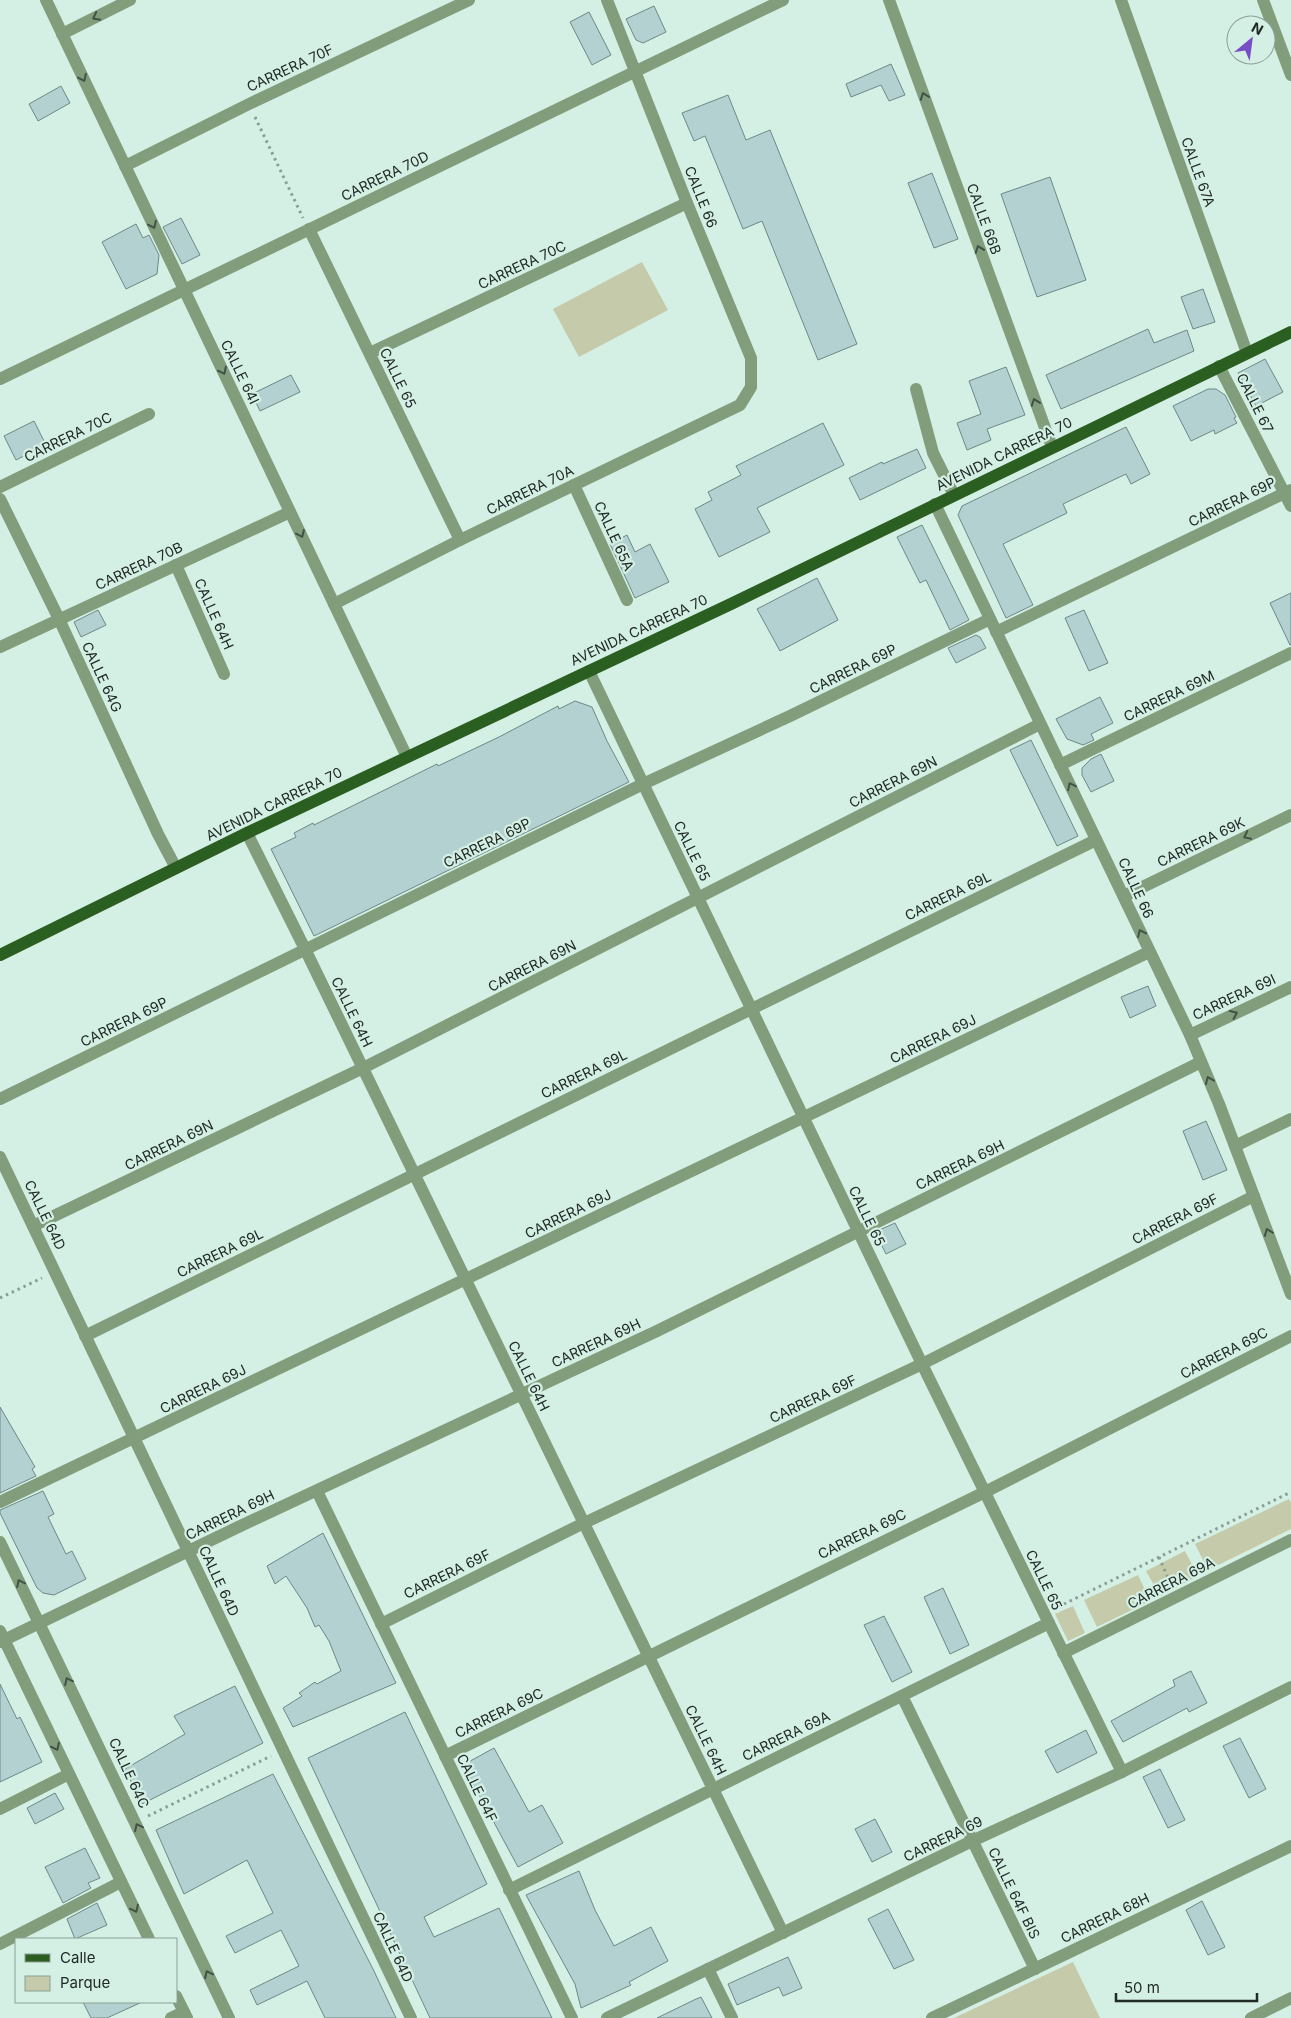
<svg xmlns="http://www.w3.org/2000/svg" width="1291" height="2018" font-family="Inter,sans-serif">
	<style>
		.green { fill: #c5caaa }
		.building { fill: #b3d1d0; stroke: #6c8987 }
		.lines { fill: none; stroke-linecap: round; stroke-linejoin: round }
		.path { stroke: #8a9e96; stroke-width: 3; stroke-dasharray: 2.5 4; stroke-linecap: butt }
		.minor { stroke: #819d7c; stroke-width: 12 }
		.major { stroke: #2b5e21; stroke-width: 12 }
		.oneway { stroke: #425244 }
		.labels { text-anchor: middle; stroke-width: 4.5; stroke-linejoin: round; paint-order: stroke }
		.street-label { font-size: 14px; fill: #202a26; stroke: #d4efe3 }
	</style>
	<rect width="100%" height="100%" fill="#d4efe3"/>
	<g class="green">
		<polygon points="642,262 668,310 579,357 553,309"/>
		<polygon points="1289,1499 1291,1503 1291,1529 1208,1570 1195,1544"/>
		<polygon points="1185,1551 1198,1576 1160,1596 1146,1571"/>
		<polygon points="1138,1575 1150,1601 1097,1627 1084,1600"/>
		<polygon points="1073,1606 1085,1633 1068,1641 1055,1614"/>
		<polygon points="1073,1962 1100,2018 954,2018"/>
	</g>
	<g class="building">
		<polygon points="654,6 666,32 643,43 636,40 626,19"/>
		<polygon points="589,12 611,55 592,65 570,22"/>
		<polygon points="891,64 905,95 889,101 881,85 851,97 846,84"/>
		<polygon points="61,86 70,103 38,121 29,104"/>
		<polygon points="728,95 746,140 770,130 857,344 818,360 762,221 743,229 705,136 694,141 682,113"/>
		<polygon points="932,173 958,239 934,248 908,183"/>
		<polygon points="1050,177 1086,280 1037,297 1001,194"/>
		<polygon points="181,218 200,255 182,264 163,227"/>
		<polygon points="136,224 143,238 149,235 159,255 157,274 126,289 102,242"/>
		<polygon points="1203,289 1215,322 1193,329 1181,297"/>
		<polygon points="1148,329 1154,343 1187,330 1194,351 1061,409 1046,375"/>
		<polygon points="1265,359 1283,392 1256,406 1238,373"/>
		<polygon points="1006,367 1025,415 987,429 991,440 967,450 957,423 981,414 969,381"/>
		<polygon points="291,375 300,392 260,411 252,394"/>
		<polygon points="1208,389 1216,389 1225,395 1236,417 1234,418 1237,423 1215,434 1214,430 1191,441 1173,406"/>
		<polygon points="34,421 46,445 16,460 4,436"/>
		<polygon points="823,423 844,465 757,508 770,532 719,557 695,509 712,500 708,492 741,475 736,466"/>
		<polygon points="1126,427 1150,474 1131,484 1126,474 1063,504 1067,513 1003,544 1033,605 1006,618 958,515 962,506"/>
		<polygon points="917,449 926,468 860,500 849,478 882,462 883,464"/>
		<polygon points="922,525 969,620 950,630 926,580 920,583 897,537"/>
		<polygon points="627,535 635,552 650,544 669,582 635,598 610,544"/>
		<polygon points="817,578 838,620 780,651 757,609"/>
		<polygon points="1291,593 1291,645 1290,645 1270,603"/>
		<polygon points="98,610 106,625 81,637 74,622"/>
		<polygon points="1084,610 1108,663 1089,671 1065,618"/>
		<polygon points="976,635 980,637 986,648 956,663 948,648"/>
		<polygon points="1100,697 1113,723 1091,734 1094,740 1083,745 1067,739 1056,719"/>
		<polygon points="575,701 592,707 607,741 629,782 314,936 271,849 296,837 294,833 313,823 314,825 437,764 438,766 499,737 558,706 559,709"/>
		<polygon points="1031,740 1078,836 1057,846 1010,750"/>
		<polygon points="1101,754 1114,781 1091,792 1082,775 1082,768 1091,759"/>
		<polygon points="1148,986 1156,1006 1130,1018 1121,997"/>
		<polygon points="1206,1121 1227,1170 1203,1180 1183,1131"/>
		<polygon points="895,1223 906,1244 886,1254 875,1232"/>
		<polygon points="0,1407 35,1467 32,1469 36,1476 0,1493"/>
		<polygon points="43,1491 54,1514 48,1517 66,1554 72,1551 86,1579 54,1595 43,1593 37,1588 0,1513 0,1510"/>
		<polygon points="323,1533 396,1683 293,1727 283,1708 302,1696 299,1693 315,1682 317,1684 341,1671 329,1641 319,1625 315,1627 307,1608 286,1576 275,1584 267,1566"/>
		<polygon points="943,1588 969,1645 950,1654 924,1597"/>
		<polygon points="884,1616 912,1672 892,1682 864,1625"/>
		<polygon points="1191,1671 1207,1703 1189,1712 1187,1708 1123,1742 1111,1721 1175,1686 1173,1680"/>
		<polygon points="0,1684 17,1719 20,1717 42,1762 0,1782"/>
		<polygon points="235,1686 263,1743 142,1804 125,1769 185,1734 174,1716"/>
		<polygon points="405,1712 487,1884 424,1917 434,1937 499,1908 552,2018 430,2018 308,1758"/>
		<polygon points="1086,1730 1097,1753 1057,1773 1045,1751"/>
		<polygon points="1240,1738 1266,1789 1249,1798 1223,1746"/>
		<polygon points="494,1748 529,1812 542,1805 563,1843 518,1867 463,1765"/>
		<polygon points="1160,1769 1185,1820 1168,1828 1143,1777"/>
		<polygon points="273,1774 373,1969 396,2018 325,2018 307,1981 257,2005 250,1990 299,1966 281,1930 235,1953 226,1936 273,1913 247,1860 184,1894 156,1830"/>
		<polygon points="55,1793 64,1809 35,1824 27,1808"/>
		<polygon points="875,1819 892,1852 872,1862 855,1829"/>
		<polygon points="85,1848 100,1878 88,1883 91,1888 63,1903 45,1867"/>
		<polygon points="579,1871 595,1910 614,1946 651,1927 668,1961 629,1982 631,1985 581,2008 575,1984 526,1895"/>
		<polygon points="1202,1901 1225,1947 1208,1955 1186,1910"/>
		<polygon points="97,1903 107,1925 75,1939 67,1919"/>
		<polygon points="888,1909 914,1960 894,1969 868,1919"/>
		<polygon points="788,1957 802,1988 783,1996 779,1987 737,2005 728,1984"/>
		<polygon points="701,1997 712,2018 657,2018 694,2000"/>
		<polygon points="83,2002 142,2002 107,2018 91,2018"/>
	</g>
	<g class="lines">
		<g class="path">
			<polyline points="255,117 303,218"/>
			<polyline points="0,1298 42,1278"/>
			<polyline points="1159,1557 1170,1583"/>
			<polyline points="1058,1607 1291,1492"/>
			<polyline points="148,1816 271,1756"/>
		</g>
		<g class="minor">
			<polyline points="46,0 407,757"/>
			<polyline points="889,0 1052,447"/>
			<polyline points="1121,0 1247,353"/>
			<polyline points="1263,0 1291,75"/>
			<polyline points="62,34 130,0"/>
			<polyline points="125,166 249,104 469,0"/>
			<polyline points="309,229 460,540"/>
			<polyline points="370,353 687,203"/>
			<polyline points="1219,366 1291,506"/>
			<polyline points="0,379 783,0"/>
			<polyline points="916,389 933,453 954,495"/>
			<polyline points="574,485 627,600"/>
			<polyline points="0,487 149,414"/>
			<polyline points="0,499 59,619 158,834 176,868"/>
			<polyline points="935,504 1190,1035 1219,1104 1291,1294"/>
			<polyline points="176,565 224,674"/>
			<polyline points="334,604 460,540 740,405 751,387 751,358 687,203 607,0"/>
			<polyline points="996,632 1291,490"/>
			<polyline points="0,647 290,512"/>
			<polyline points="589,671 922,1364 1122,1772"/>
			<polyline points="1060,765 1291,653"/>
			<polyline points="247,833 305,949 783,1933"/>
			<polyline points="1124,896 1291,815"/>
			<polyline points="1190,1035 1291,987"/>
			<polyline points="0,1099 643,784 790,716 990,619"/>
			<polyline points="1235,1146 1291,1119"/>
			<polyline points="0,1157 411,2018"/>
			<polyline points="33,1226 363,1068 1040,724"/>
			<polyline points="85,1336 1096,840"/>
			<polyline points="317,1491 572,2018"/>
			<polyline points="0,1502 1149,952"/>
			<polyline points="0,1542 229,2018"/>
			<polyline points="381,1624 584,1523 922,1364 1254,1196"/>
			<polyline points="0,1631 149,1939"/>
			<polyline points="0,1642 234,1529 657,1331 1201,1062"/>
			<polyline points="1063,1653 1291,1540"/>
			<polyline points="902,1696 1035,1969"/>
			<polyline points="445,1756 985,1492 1291,1336"/>
			<polyline points="0,1809 69,1774"/>
			<polyline points="509,1890 1049,1623"/>
			<polyline points="0,1944 121,1882"/>
			<polyline points="708,1969 732,2018"/>
			<polyline points="176,1996 187,2018"/>
			<polyline points="171,2018 184,2012"/>
			<polyline points="607,2018 972,1841 1122,1772 1291,1687"/>
			<polyline points="932,2018 1291,1846"/>
			<polyline points="1251,2018 1291,1998"/>
		</g>
		<polyline class="major" points="0,955 247,833 733,603 1291,332"/>
	</g>
	<defs><path id="oneway-chevron" d="M-2-3.5L2.5 0L-2 3.5" fill="none" stroke-width="1.6" stroke-linecap="round" stroke-linejoin="round" transform="scale(1.25)"/></defs>
	<g class="oneway">
		<use href="#oneway-chevron" transform="translate(96 17) rotate(153)"/>
		<use href="#oneway-chevron" transform="translate(83 78) rotate(65)"/>
		<use href="#oneway-chevron" transform="translate(924 96) rotate(-110)"/>
		<use href="#oneway-chevron" transform="translate(153 225) rotate(65)"/>
		<use href="#oneway-chevron" transform="translate(979 249) rotate(-110)"/>
		<use href="#oneway-chevron" transform="translate(223 371) rotate(64)"/>
		<use href="#oneway-chevron" transform="translate(1035 402) rotate(-110)"/>
		<use href="#oneway-chevron" transform="translate(301 534) rotate(65)"/>
		<use href="#oneway-chevron" transform="translate(1071 786) rotate(-116)"/>
		<use href="#oneway-chevron" transform="translate(1247 836) rotate(154)"/>
		<use href="#oneway-chevron" transform="translate(1141 933) rotate(-115)"/>
		<use href="#oneway-chevron" transform="translate(1234 1014) rotate(-25)"/>
		<use href="#oneway-chevron" transform="translate(1209 1080) rotate(-113)"/>
		<use href="#oneway-chevron" transform="translate(1268 1232) rotate(-111)"/>
		<use href="#oneway-chevron" transform="translate(20 1583) rotate(-116)"/>
		<use href="#oneway-chevron" transform="translate(68 1681) rotate(-116)"/>
		<use href="#oneway-chevron" transform="translate(56 1747) rotate(64)"/>
		<use href="#oneway-chevron" transform="translate(138 1827) rotate(-116)"/>
		<use href="#oneway-chevron" transform="translate(135 1909) rotate(64)"/>
		<use href="#oneway-chevron" transform="translate(208 1974) rotate(-116)"/>
	</g>
	<g class="labels">
		<g class="street-label">
			<text transform="translate(290 68) rotate(-25)" y="5">CARRERA 70F</text>
			<text transform="translate(1198 172) rotate(70)" y="5">CALLE 67A</text>
			<text transform="translate(385 176) rotate(-26)" y="5">CARRERA 70D</text>
			<text transform="translate(701 197) rotate(68)" y="5">CALLE 66</text>
			<text transform="translate(984 219) rotate(70)" y="5">CALLE 66B</text>
			<text transform="translate(522 265) rotate(-25)" y="5">CARRERA 70C</text>
			<text transform="translate(240 372) rotate(64)" y="5">CALLE 64I</text>
			<text transform="translate(398 378) rotate(64)" y="5">CALLE 65</text>
			<text transform="translate(1255 403) rotate(63)" y="5">CALLE 67</text>
			<text transform="translate(68 437) rotate(-26)" y="5">CARRERA 70C</text>
			<text transform="translate(1004 454) rotate(-26)" y="5">AVENIDA CARRERA 70</text>
			<text transform="translate(530 490) rotate(-26)" y="5">CARRERA 70A</text>
			<text transform="translate(1232 502) rotate(-26)" y="5">CARRERA 69P</text>
			<text transform="translate(614 536) rotate(65)" y="5">CALLE 65A</text>
			<text transform="translate(139 566) rotate(-25)" y="5">CARRERA 70B</text>
			<text transform="translate(214 614) rotate(66)" y="5">CALLE 64H</text>
			<text transform="translate(639 630) rotate(-25)" y="5">AVENIDA CARRERA 70</text>
			<text transform="translate(853 669) rotate(-26)" y="5">CARRERA 69P</text>
			<text transform="translate(102 677) rotate(65)" y="5">CALLE 64G</text>
			<text transform="translate(1169 696) rotate(-26)" y="5">CARRERA 69M</text>
			<text transform="translate(893 782) rotate(-27)" y="5">CARRERA 69N</text>
			<text transform="translate(274 804) rotate(-26)" y="5">AVENIDA CARRERA 70</text>
			<text transform="translate(1201 842) rotate(-26)" y="5">CARRERA 69K</text>
			<text transform="translate(487 843) rotate(-26)" y="5">CARRERA 69P</text>
			<text transform="translate(692 851) rotate(64)" y="5">CALLE 65</text>
			<text transform="translate(1136 888) rotate(65)" y="5">CALLE 66</text>
			<text transform="translate(948 896) rotate(-26)" y="5">CARRERA 69L</text>
			<text transform="translate(532 966) rotate(-27)" y="5">CARRERA 69N</text>
			<text transform="translate(1234 997) rotate(-25)" y="5">CARRERA 69I</text>
			<text transform="translate(352 1012) rotate(64)" y="5">CALLE 64H</text>
			<text transform="translate(124 1022) rotate(-26)" y="5">CARRERA 69P</text>
			<text transform="translate(933 1039) rotate(-26)" y="5">CARRERA 69J</text>
			<text transform="translate(584 1074) rotate(-26)" y="5">CARRERA 69L</text>
			<text transform="translate(169 1145) rotate(-26)" y="5">CARRERA 69N</text>
			<text transform="translate(960 1165) rotate(-26)" y="5">CARRERA 69H</text>
			<text transform="translate(568 1214) rotate(-26)" y="5">CARRERA 69J</text>
			<text transform="translate(45 1215) rotate(64)" y="5">CALLE 64D</text>
			<text transform="translate(867 1216) rotate(64)" y="5">CALLE 65</text>
			<text transform="translate(1175 1219) rotate(-27)" y="5">CARRERA 69F</text>
			<text transform="translate(220 1253) rotate(-26)" y="5">CARRERA 69L</text>
			<text transform="translate(596 1343) rotate(-25)" y="5">CARRERA 69H</text>
			<text transform="translate(1224 1353) rotate(-27)" y="5">CARRERA 69C</text>
			<text transform="translate(529 1376) rotate(64)" y="5">CALLE 64H</text>
			<text transform="translate(203 1389) rotate(-26)" y="5">CARRERA 69J</text>
			<text transform="translate(813 1399) rotate(-25)" y="5">CARRERA 69F</text>
			<text transform="translate(230 1515) rotate(-26)" y="5">CARRERA 69H</text>
			<text transform="translate(862 1534) rotate(-26)" y="5">CARRERA 69C</text>
			<text transform="translate(447 1574) rotate(-26)" y="5">CARRERA 69F</text>
			<text transform="translate(1044 1580) rotate(64)" y="5">CALLE 65</text>
			<text transform="translate(219 1581) rotate(65)" y="5">CALLE 64D</text>
			<text transform="translate(1171 1583) rotate(-27)" y="5">CARRERA 69A</text>
			<text transform="translate(499 1713) rotate(-26)" y="5">CARRERA 69C</text>
			<text transform="translate(786 1736) rotate(-26)" y="5">CARRERA 69A</text>
			<text transform="translate(706 1740) rotate(64)" y="5">CALLE 64H</text>
			<text transform="translate(129 1773) rotate(65)" y="5">CALLE 64C</text>
			<text transform="translate(477 1788) rotate(64)" y="5">CALLE 64F</text>
			<text transform="translate(943 1839) rotate(-26)" y="5">CARRERA 69</text>
			<text transform="translate(1014 1893) rotate(64)" y="5">CALLE 64F BIS</text>
			<text transform="translate(1105 1918) rotate(-26)" y="5">CARRERA 68H</text>
			<text transform="translate(393 1947) rotate(65)" y="5">CALLE 64D</text>
		</g>
	</g>
	<rect x="15" y="1938" width="162" height="65" fill="#d4efe3" stroke="#8ca097"/>
	<rect x="25" y="1954" width="25" height="8" fill="#2b5e21" stroke="#8ca097"/>
	<text x="60" y="1963" font-size="15" fill="#202a26">Calle</text>
	<rect x="25" y="1976" width="25" height="15" fill="#c5caaa" stroke="#8ca097"/>
	<text x="60" y="1988" font-size="15" fill="#202a26">Parque</text>
	<g transform="translate(1251 40) rotate(29)"><circle r="24" fill="#d4efe3" stroke="#8ca097"/>
	<path d="M0-4L9 19L0 12L-9 19Z" fill="#784ec7"/>
	<text y="-8" font-size="14" font-weight="bold" text-anchor="middle" fill="#202a26">N</text>
	</g>
	<path d="M1116 1993v8h141v-8" fill="none" stroke="#202a26" stroke-width="2.5"/>
	<text x="1124" y="1993" font-size="15" fill="#202a26" stroke="#d4efe3" stroke-width="4" paint-order="stroke">50 m</text>
</svg>
